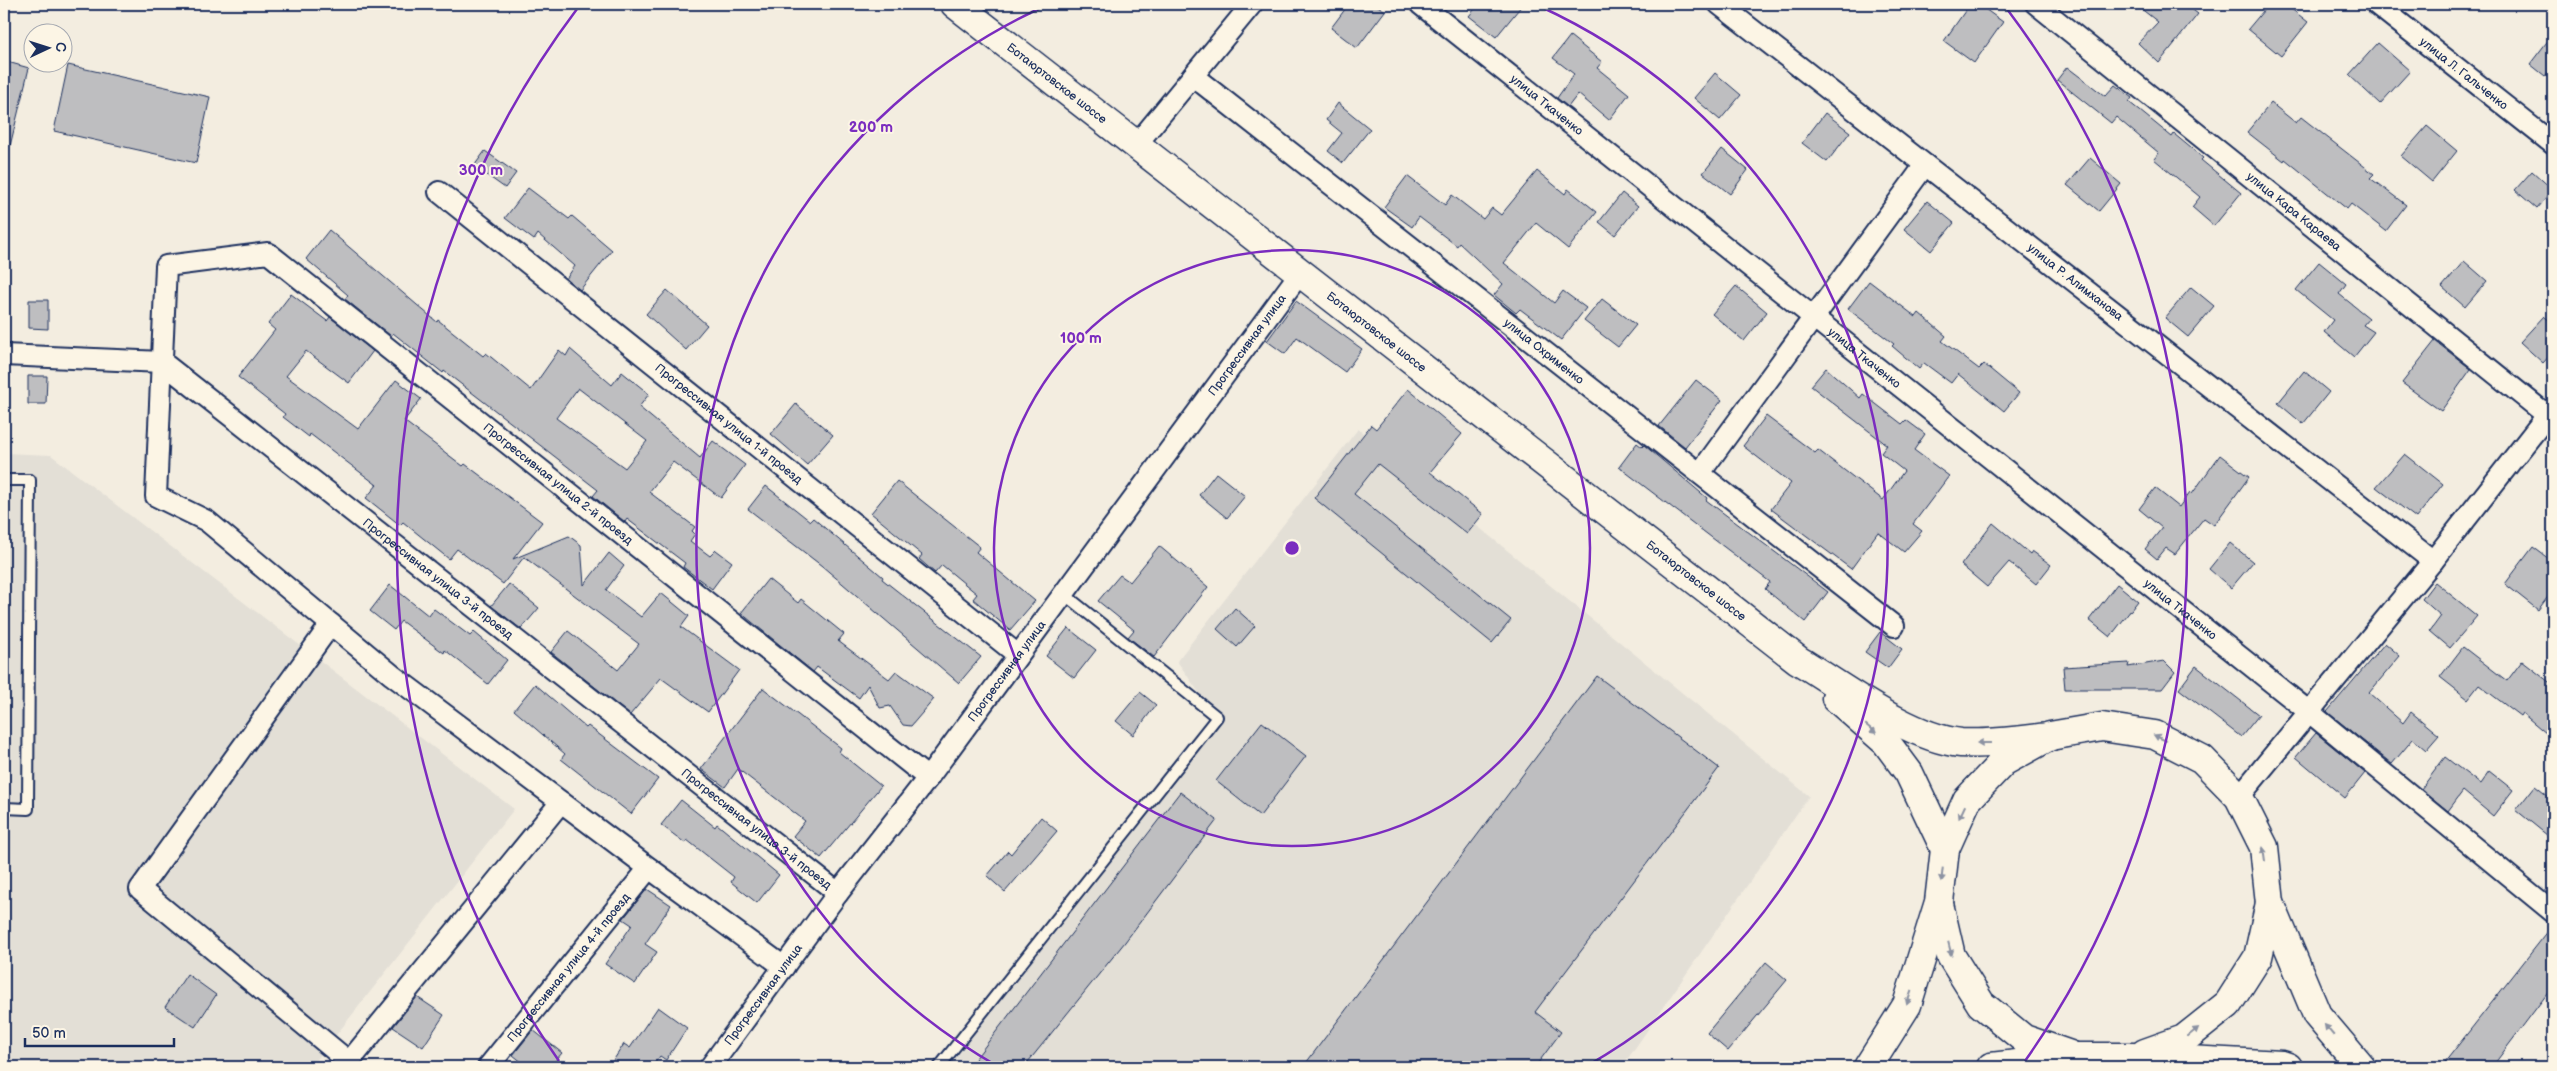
<svg xmlns="http://www.w3.org/2000/svg" width="2557" height="1071" font-family="'Balsamiq Sans',sans-serif">
	<style>
		.built { fill: #e3dfd6 }
		.building { fill: #bebec0; stroke: #1b2f5e; fill-rule: evenodd }
		.lines { fill: none; stroke-linecap: round; stroke-linejoin: round }
		.service-casing { stroke: #1b2f5e; stroke-width: 14 }
		.minor-casing { stroke: #1b2f5e; stroke-width: 24 }
		.primary-casing { stroke: #1b2f5e; stroke-width: 31 }
		.trunk-casing { stroke: #1b2f5e; stroke-width: 31 }
		.service { stroke: #fcf5e5; stroke-width: 10 }
		.minor { stroke: #fcf5e5; stroke-width: 20 }
		.primary { stroke: #fcf5e5; stroke-width: 28 }
		.trunk { stroke: #fcf5e5; stroke-width: 28 }
		.oneway { fill: #8c92a2 }
		.ring { fill: none; stroke: #7b2cbf; stroke-width: 2.5 }
		.labels { text-anchor: middle; stroke-width: 4; stroke-linejoin: round; paint-order: stroke }
		.street-label { font-size: 12px; fill: #1b2f5e; stroke: #fcf5e5 }
		.centre { fill: #7b2cbf; stroke: #fcf5e5; stroke-width: 2.5 }
		.ring-label { font-size: 15px; text-anchor: middle; font-weight: bold; fill: #7b2cbf; stroke: #fcf5e5; stroke-width: 4; stroke-linejoin: round; paint-order: stroke }
	</style>
	<rect width="100%" height="100%" fill="#f3ede0"/>
	<filter id="ink" filterUnits="userSpaceOnUse"><feTurbulence type="fractalNoise" baseFrequency=".02" numOctaves="2"/><feDisplacementMap in="SourceGraphic" scale="10" xChannelSelector="R" yChannelSelector="G"/><feConvolveMatrix kernelMatrix="1 2 1 2 8 2 1 2 1" color-interpolation-filters="sRGB"/></filter>
	<g filter="url(#ink)">
		<g class="built">
			<polygon points="1358,429 1809,796 1622,1067 949,1067 1216,717 1177,661"/>
			<polygon points="4,453 51,455 514,809 311,1067 4,1067"/>
		</g>
		<g class="building">
			<polygon points="1349,4 1375,4 1385,11 1357,48 1331,28"/>
			<polygon points="1479,4 1523,4 1496,37 1469,16"/>
			<polygon points="1970,4 1978,4 2003,22 1974,63 1944,41"/>
			<polygon points="2135,4 2185,4 2198,14 2159,63 2138,43 2158,22"/>
			<polygon points="2269,4 2285,4 2308,22 2281,56 2248,29"/>
			<polygon points="2553,34 2553,67 2545,76 2530,64"/>
			<polygon points="1570,36 1602,62 1597,68 1629,94 1609,120 1578,94 1568,107 1557,98 1574,74 1553,58"/>
			<polygon points="2378,43 2410,71 2380,104 2349,75"/>
			<polygon points="4,61 29,68 10,146 4,145"/>
			<polygon points="68,65 210,97 196,163 54,131"/>
			<polygon points="2067,67 2105,96 2115,85 2132,98 2129,102 2172,137 2174,134 2203,158 2201,160 2241,193 2214,226 2192,207 2200,197 2154,159 2159,153 2116,117 2111,123 2057,80"/>
			<polygon points="1715,73 1741,95 1720,120 1694,98"/>
			<polygon points="1338,103 1370,129 1343,163 1328,151 1342,133 1326,120"/>
			<polygon points="2271,103 2296,123 2301,117 2374,174 2370,178 2406,205 2386,231 2351,204 2347,209 2285,159 2284,161 2247,132"/>
			<polygon points="1825,113 1850,132 1827,162 1802,143"/>
			<polygon points="2427,126 2457,151 2432,182 2401,156"/>
			<polygon points="1722,149 1748,170 1730,194 1703,173"/>
			<polygon points="485,151 516,173 505,188 474,166"/>
			<polygon points="2090,158 2121,184 2099,211 2067,185"/>
			<polygon points="1537,171 1565,194 1568,189 1597,212 1568,249 1536,223 1504,263 1554,303 1563,291 1586,308 1561,340 1520,309 1516,313 1494,295 1503,284 1459,243 1457,246 1419,217 1412,227 1384,207 1407,176 1445,205 1452,195 1483,219 1492,208 1501,215"/>
			<polygon points="2532,171 2553,190 2537,209 2515,190"/>
			<polygon points="528,188 569,219 572,216 612,250 580,290 566,279 575,266 538,234 534,240 505,218"/>
			<polygon points="1622,193 1638,206 1615,235 1599,222"/>
			<polygon points="1927,201 1954,223 1931,251 1904,229"/>
			<path d="M329 230 437 322 438 320 483 356 486 353 531 390 559 350 566 356 570 349 612 385 622 372 649 394 639 407 700 458 713 441 745 465 721 498 673 462 649 492 695 527 692 531 695 534 690 541 710 556 716 550 732 562 712 589 683 567 685 563 627 519 625 522 593 496 598 490 444 371 443 373 393 333 391 336 345 299 348 295 306 259ZM578 388 647 441 625 468 556 418Z"/>
			<polygon points="2464,261 2487,281 2465,307 2442,287"/>
			<polygon points="2319,262 2346,284 2339,294 2369,318 2363,325 2374,332 2354,357 2324,332 2333,320 2296,290"/>
			<polygon points="1869,281 1916,317 1919,313 1946,336 1942,341 1979,369 1984,364 2019,393 2004,411 1958,374 1951,383 1924,363 1919,369 1892,346 1894,344 1848,309"/>
			<polygon points="1736,286 1767,312 1744,341 1712,314"/>
			<polygon points="2191,287 2214,306 2188,337 2165,318"/>
			<polygon points="667,290 707,325 686,350 646,314"/>
			<polygon points="291,294 327,321 330,317 373,351 349,383 306,351 286,376 358,429 396,380 421,399 404,421 463,466 465,464 542,522 513,559 569,536 581,545 584,585 609,553 624,566 606,590 641,617 661,593 689,616 681,627 739,670 708,712 661,678 630,715 551,652 568,631 618,670 639,644 524,557 503,584 457,549 449,559 403,522 400,525 366,498 377,485 310,434 309,437 283,417 285,414 238,377 275,330 268,324"/>
			<polygon points="1602,299 1636,325 1618,347 1584,321"/>
			<polygon points="29,300 48,300 48,329 29,328"/>
			<polygon points="1296,301 1362,349 1345,372 1297,337 1285,354 1267,341"/>
			<polygon points="2544,316 2553,324 2553,352 2543,363 2520,342"/>
			<polygon points="2435,341 2471,369 2441,411 2402,383"/>
			<polygon points="1826,368 1860,398 1863,394 1902,424 1906,420 1925,434 1914,450 1949,476 1913,524 1922,531 1904,552 1878,532 1851,569 1771,509 1791,483 1743,446 1766,416 1815,453 1818,450 1883,500 1904,471 1881,453 1887,445 1811,386"/>
			<polygon points="2304,371 2329,392 2303,424 2278,403"/>
			<polygon points="28,376 47,376 46,404 28,404"/>
			<polygon points="1696,380 1722,400 1685,447 1659,426"/>
			<polygon points="1408,389 1462,434 1430,472 1483,514 1467,534 1378,464 1354,494 1511,620 1492,643 1314,498 1371,425 1376,429"/>
			<polygon points="796,404 833,435 807,465 771,434"/>
			<polygon points="1637,443 1642,447 1644,445 1707,498 1706,500 1828,592 1805,622 1765,589 1770,582 1619,467"/>
			<polygon points="2405,454 2443,484 2416,518 2376,487"/>
			<polygon points="2220,455 2249,477 2214,525 2204,518 2175,554 2166,548 2157,559 2145,549 2162,528 2139,509 2155,488 2179,507 2190,492 2192,494"/>
			<polygon points="1216,473 1245,496 1227,518 1199,495"/>
			<polygon points="897,481 980,547 976,552 1035,601 1010,630 973,599 977,594 942,565 935,573 919,559 922,555 871,513"/>
			<polygon points="766,486 810,521 813,518 883,577 882,579 981,657 959,683 822,566 748,509"/>
			<polygon points="1993,523 2030,554 2032,551 2051,565 2036,584 2009,562 1987,587 1961,565"/>
			<polygon points="2230,543 2253,562 2231,588 2209,569"/>
			<polygon points="1159,546 1208,587 1154,657 1128,637 1134,630 1098,601 1120,575 1130,582"/>
			<polygon points="2533,547 2553,562 2553,590 2538,610 2505,584"/>
			<polygon points="768,579 798,603 801,599 844,634 838,641 889,679 896,671 934,699 911,726 903,725 890,706 880,708 868,685 859,698 817,667 813,672 741,613"/>
			<polygon points="2435,582 2477,616 2450,648 2430,631 2441,616 2422,599"/>
			<polygon points="509,584 539,608 521,629 491,606"/>
			<polygon points="2117,584 2138,601 2110,637 2089,620"/>
			<polygon points="390,585 429,616 434,609 470,636 474,632 507,660 488,684 445,650 444,653 401,621 394,630 370,611"/>
			<polygon points="1235,608 1255,626 1237,647 1217,629"/>
			<polygon points="1068,628 1096,650 1074,678 1046,656"/>
			<polygon points="1880,632 1902,649 1888,668 1865,652"/>
			<polygon points="2385,643 2400,656 2369,693 2403,723 2411,712 2439,735 2426,750 2413,739 2392,764 2327,712"/>
			<polygon points="2463,647 2507,681 2522,661 2553,685 2553,739 2522,713 2520,716 2479,685 2468,699 2440,677"/>
			<polygon points="2164,661 2175,672 2162,689 2065,689 2063,667 2129,663 2128,667"/>
			<polygon points="2196,666 2259,715 2241,737 2179,689"/>
			<polygon points="1597,676 1719,768 1535,1012 1561,1032 1535,1067 1303,1067"/>
			<polygon points="535,684 586,728 588,726 658,779 631,814 561,759 565,754 514,710"/>
			<polygon points="763,688 841,748 839,752 881,786 821,858 793,836 805,821 738,769 725,787 701,769"/>
			<polygon points="1140,692 1156,705 1133,735 1116,721"/>
			<polygon points="1262,722 1306,756 1260,816 1216,781"/>
			<polygon points="2316,733 2365,773 2345,798 2296,757"/>
			<polygon points="2445,757 2480,784 2489,771 2513,790 2493,816 2463,791 2448,811 2421,789"/>
			<polygon points="2535,786 2553,800 2553,840 2516,810"/>
			<polygon points="1180,792 1217,820 1125,942 1024,1067 969,1067"/>
			<polygon points="681,800 715,827 717,824 779,875 757,903 731,882 734,877 687,840 685,843 661,825"/>
			<polygon points="1041,817 1057,831 1005,892 987,876 1008,851 1011,854"/>
			<polygon points="647,889 671,905 645,944 657,952 635,984 605,964 632,925 623,919"/>
			<polygon points="2553,925 2553,986 2492,1067 2441,1067"/>
			<polygon points="1766,962 1787,980 1728,1051 1707,1033"/>
			<polygon points="187,974 216,995 195,1027 165,1007"/>
			<polygon points="417,997 444,1015 423,1047 393,1027"/>
			<polygon points="658,1007 687,1028 666,1060 660,1056 652,1067 609,1067 624,1044 630,1048"/>
			<polygon points="533,1030 562,1053 550,1067 528,1067 513,1055"/>
		</g>
		<g class="lines">
			<defs>
				<g id="service">
					<polyline points="4,480 30,480 28,809 4,808"/>
					<polyline points="939,1067 1217,717 1064,594"/>
				</g>
				<g id="minor">
					<path id="s1" d="M1420 4 2308 711 2553 912"/>
					<path id="s2" d="M1719 4 2433 561"/>
					<path id="s3" d="M2036 4 2553 420"/>
					<path id="s4" d="M2376 4 2553 144"/>
					<path id="s5" d="M1193 76 1894 626"/>
					<polyline points="1136,145 1252,4"/>
					<path id="s6" d="M439 192 1018 655"/>
					<path id="s7" d="M4 355 162 362 838 893"/>
					<polyline points="1700,473 1925,165"/>
					<polyline points="331,624 140,889 349,1062 561,802"/>
					<polyline points="2239,797 2433,561 2553,408"/>
					<path id="s8" d="M784 967 649 868 392 675 207 521 156 496 166 266 268 253 928 778"/>
					<path id="s9" d="M488 1067 649 868"/>
					<path id="s10" d="M710 1067 838 893 928 778 1300 273"/>
				</g>
				<g id="primary">
					<path id="s11" d="M955 4 1798 660C1843 687 1909 738 1961 743 1990 745 2020 740 2049 737"/>
					<polyline points="1836,698 1886,742 1909,773 1945,849"/>
				</g>
				<g id="trunk">
					<polyline points="1939,904 1951,956 1981,1004 2024,1039 2070,1055"/>
					<polyline points="2145,1053 2184,1039 2228,1004 2258,957 2270,903"/>
					<polyline points="1868,1067 1907,1005 1939,902 1945,849 1967,800 2003,762 2050,736 2102,727 2155,735 2202,759 2239,797 2264,847 2270,903 2317,1015 2361,1067"/>
					<polyline points="1991,1067 2076,1057 2132,1057 2282,1065 2288,1067"/>
				</g>
			</defs>
			<use href="#service" class="service-casing"/>
			<use href="#minor" class="minor-casing"/>
			<use href="#primary" class="primary-casing"/>
			<use href="#trunk" class="trunk-casing"/>
			<use href="#service" class="service"/>
			<use href="#minor" class="minor"/>
			<use href="#primary" class="primary"/>
			<use href="#trunk" class="trunk"/>
		</g>
		<defs><path id="oneway-solid" d="M-6-.8H1V-3.2L6.5 0L1 3.2V.8H-6Z" transform="scale(1.25)"/></defs>
		<g class="oneway">
			<use href="#oneway-solid" transform="translate(1871 729) rotate(40)"/>
			<use href="#oneway-solid" transform="translate(2160 738) rotate(-155)"/>
			<use href="#oneway-solid" transform="translate(1984 743) rotate(-180)"/>
			<use href="#oneway-solid" transform="translate(1962 812) rotate(115)"/>
			<use href="#oneway-solid" transform="translate(2264 854) rotate(-98)"/>
			<use href="#oneway-solid" transform="translate(1942 875) rotate(96)"/>
			<use href="#oneway-solid" transform="translate(1950 949) rotate(76)"/>
			<use href="#oneway-solid" transform="translate(1909 998) rotate(109)"/>
			<use href="#oneway-solid" transform="translate(2329 1030) rotate(-130)"/>
			<use href="#oneway-solid" transform="translate(2193 1032) rotate(-39)"/>
		</g>
	</g>
	<g class="ring">
		<circle cx="1292" cy="548" r="298"/>
		<path d="M999 1067A596 596 0 0 1 1045 6M1539 6A596 596 0 0 1 1585 1067"/>
		<path d="M559 1061A895 895 0 0 1 577 9M2007 9A895 895 0 0 1 2025 1061"/>
	</g>
	<g class="labels">
		<g class="street-label">
			<text dy="4" stroke="none"><textPath href="#s4" startOffset="112">улица Л. Гальченко</textPath></text>
			<text dy="4" stroke="none"><textPath href="#s11" startOffset="129">Ботаюртовское шоссе</textPath></text>
			<text dy="4" stroke="none"><textPath href="#s1" startOffset="162">улица Ткаченко</textPath></text>
			<text dy="4" stroke="none"><textPath href="#s3" startOffset="331">улица Кара Караева</textPath></text>
			<text dy="4" stroke="none"><textPath href="#s2" startOffset="452">улица Р. Алимханова</textPath></text>
			<text dy="4" stroke="none"><textPath href="#s11" startOffset="534">Ботаюртовское шоссе</textPath></text>
			<text dy="4" stroke="none"><textPath href="#s10" startOffset="900">Прогрессивная улица</textPath></text>
			<text dy="4" stroke="none"><textPath href="#s5" startOffset="446">улица Охрименко</textPath></text>
			<text dy="4" stroke="none"><textPath href="#s1" startOffset="568">улица Ткаченко</textPath></text>
			<text dy="4" stroke="none"><textPath href="#s6" startOffset="371">Прогрессивная улица 1-й проезд</textPath></text>
			<text dy="4" stroke="none"><textPath href="#s8" startOffset="1490">Прогрессивная улица 2-й проезд</textPath></text>
			<text dy="4" stroke="none"><textPath href="#s7" startOffset="509">Прогрессивная улица 3-й проезд</textPath></text>
			<text dy="4" stroke="none"><textPath href="#s11" startOffset="939">Ботаюртовское шоссе</textPath></text>
			<text dy="4" stroke="none"><textPath href="#s1" startOffset="972">улица Ткаченко</textPath></text>
			<text dy="4" stroke="none"><textPath href="#s10" startOffset="495">Прогрессивная улица</textPath></text>
			<text dy="4" stroke="none"><textPath href="#s7" startOffset="914">Прогрессивная улица 3-й проезд</textPath></text>
			<text dy="4" stroke="none"><textPath href="#s9" startOffset="128">Прогрессивная улица 4-й проезд</textPath></text>
			<text dy="4" stroke="none"><textPath href="#s10" startOffset="90">Прогрессивная улица</textPath></text>
		</g>
	</g>
	<circle cx="1292" cy="548" r="8" class="centre"/>
	<g class="ring-label">
		<text x="871" y="132">200 m</text>
		<text x="481" y="175">300 m</text>
		<text x="1081" y="343">100 m</text>
	</g>
	<rect width="2557" height="1071" fill="none" stroke="#fcf5e5" stroke-width="20"/>
	<rect x="10" y="10" width="2537" height="1051" fill="none" stroke="#1b2f5e" stroke-width="2" filter="url(#ink)"/>
	<g transform="translate(48 48) rotate(86)"><circle r="24" fill="#fcf5e5" stroke="#a2a6af"/>
	<path d="M0-4L9 19L0 12L-9 19Z" fill="#1b2f5e"/>
	<text y="-8" font-size="14" font-weight="bold" text-anchor="middle" fill="#1b2f5e">С</text>
	</g>
	<path d="M25 1038v8h149v-8" fill="none" stroke="#1b2f5e" stroke-width="2.5"/>
	<text x="32" y="1038" font-size="15" fill="#1b2f5e" stroke="#fcf5e5" stroke-width="4" paint-order="stroke">50 m</text>
</svg>
